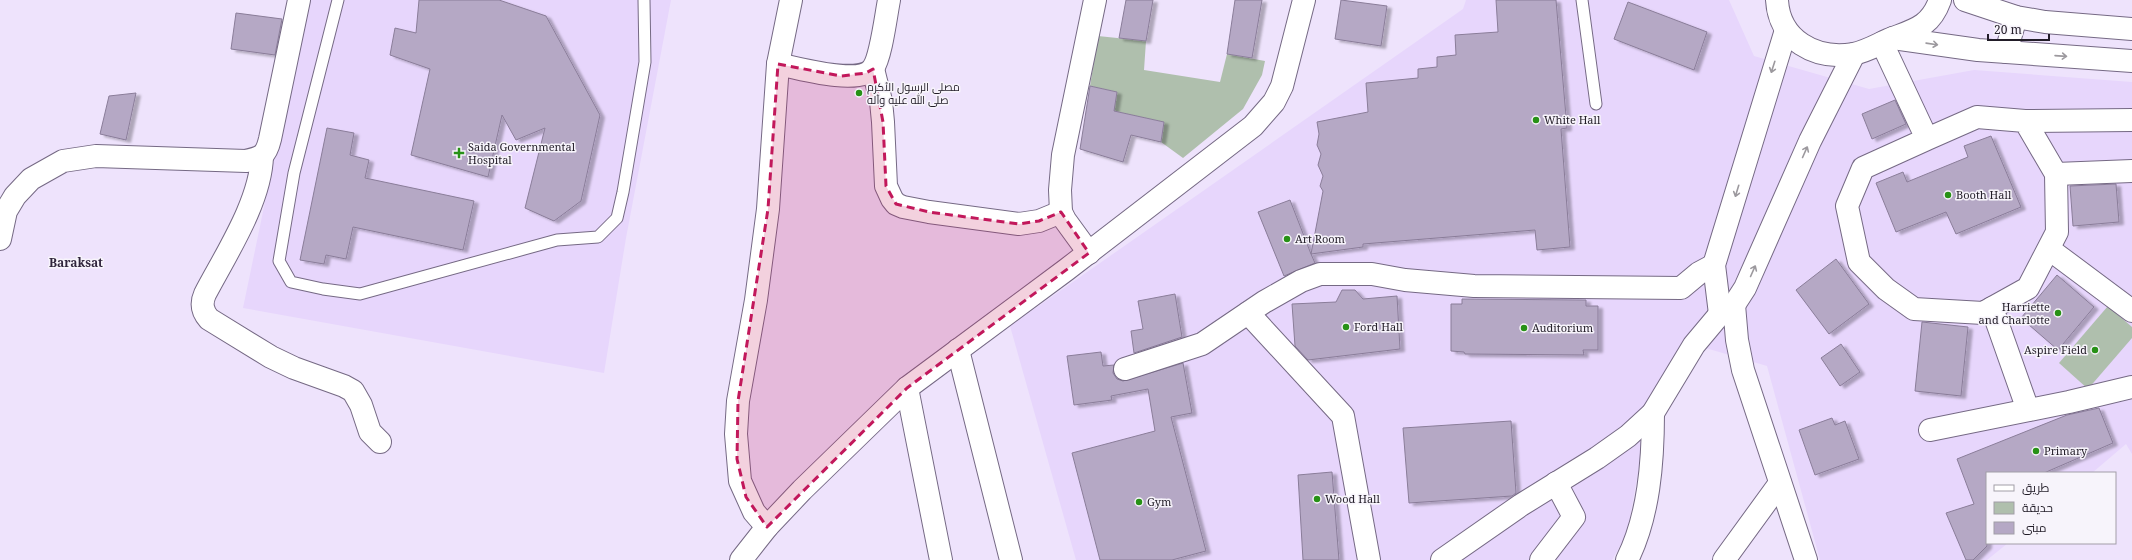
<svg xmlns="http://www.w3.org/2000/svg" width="2132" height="560" font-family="'Noto Serif',Cairo,serif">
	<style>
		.built { fill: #e7d6fc }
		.green { fill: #afbfad }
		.building { fill: #b5a8c5; stroke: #8a7d99; filter: url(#shadow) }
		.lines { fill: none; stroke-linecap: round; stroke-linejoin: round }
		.lane-casing { stroke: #756984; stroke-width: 13 }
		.street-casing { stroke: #756984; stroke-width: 24 }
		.secondary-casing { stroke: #756984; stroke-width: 24 }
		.lane { stroke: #fff; stroke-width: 11 }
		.street { stroke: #fff; stroke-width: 22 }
		.secondary { stroke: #fff; stroke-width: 22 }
		.oneway { stroke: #9c999e }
		.marked { fill: #c2185b; fill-opacity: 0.2; stroke: #c2185b; stroke-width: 3; stroke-dasharray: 8 5; stroke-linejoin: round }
		.poi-dot { fill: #279116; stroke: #f7f4fb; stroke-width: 1.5 }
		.labels { text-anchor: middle; stroke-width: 3; stroke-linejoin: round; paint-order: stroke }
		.poi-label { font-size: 11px; fill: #221d28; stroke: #f7f4fb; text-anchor: start }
		.neighbourhood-label { font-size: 12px; font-weight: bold; fill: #30253c; stroke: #f7f4fb }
	</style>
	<defs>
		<filter id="shadow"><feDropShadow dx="4.5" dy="2.5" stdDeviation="1" flood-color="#0004"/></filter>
	</defs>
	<rect width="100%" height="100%" fill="#eee3fc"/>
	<g class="built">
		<polygon points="307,0 671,0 626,238 604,373 243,308"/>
		<polygon points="1466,0 1729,0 1754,56 1869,89 1974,70 2132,82 2132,454 2126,444 2092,473 1987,473 1987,543 2008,543 1987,560 1820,560 1767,366 1685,342 1644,439 1627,534 1612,560 1076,560 1010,326 1463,9"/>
	</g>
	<g class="green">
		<polygon points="1098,36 1146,41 1144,70 1220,82 1227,54 1265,61 1262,75 1243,109 1183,158 1161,142 1164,122 1113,111 1117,92 1090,86"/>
		<polygon points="2108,306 2132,327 2132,338 2088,389 2059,363"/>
	</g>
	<g class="building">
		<polygon points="419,0 499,0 546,16 600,115 581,201 554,221 525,208 545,128 516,140 502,115 488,177 411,155 430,69 390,55 395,28 416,33"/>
		<polygon points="1126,0 1153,0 1146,41 1119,38"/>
		<polygon points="1235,0 1262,0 1252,58 1227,54"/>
		<polygon points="1341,0 1387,6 1381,46 1335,39"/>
		<polygon points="1496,0 1556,0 1567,128 1561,129 1570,247 1537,250 1535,230 1363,244 1363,247 1311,254 1315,263 1284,276 1258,212 1290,200 1311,254 1323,191 1320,186 1323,176 1318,165 1321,154 1317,145 1319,134 1317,122 1368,112 1366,83 1418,78 1418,69 1437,67 1437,57 1456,55 1455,35 1498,32"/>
		<polygon points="1628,2 1707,32 1694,70 1614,39"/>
		<polygon points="236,13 282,19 275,55 231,49"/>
		<polygon points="1090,86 1117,92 1114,111 1164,122 1161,142 1131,135 1123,162 1080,149"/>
		<polygon points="136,93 126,140 100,134 109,96"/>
		<polygon points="1895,100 1906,124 1872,139 1862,114"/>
		<polygon points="327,128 354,133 350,155 369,160 365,178 474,201 463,250 353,227 346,259 326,255 324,264 300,260"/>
		<polygon points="1991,136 2021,207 1956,234 1946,212 1896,232 1876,183 1903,172 1907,182 1968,157 1964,146"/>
		<polygon points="2116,184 2119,222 2073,226 2070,186"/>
		<polygon points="1836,259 1869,304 1829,334 1796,290"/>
		<polygon points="2057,275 2094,307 2058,350 2021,318"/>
		<polygon points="1342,290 1355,290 1363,299 1397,296 1400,349 1308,360 1295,346 1292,304 1336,302"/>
		<polygon points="1175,294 1182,337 1134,353 1131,331 1143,329 1138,301"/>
		<polygon points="1462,299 1586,300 1586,306 1598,306 1598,350 1583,350 1584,355 1465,354 1464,352 1451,351 1451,304 1462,304"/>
		<polygon points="1922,322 1968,327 1961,396 1915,391"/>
		<polygon points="1841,344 1860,372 1840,386 1821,358"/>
		<polygon points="1101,352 1103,366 1114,365 1113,373 1117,379 1123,381 1183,363 1192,413 1171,417 1206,551 1172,560 1100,560 1072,453 1155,431 1148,389 1111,396 1112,400 1074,405 1067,356"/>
		<polygon points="2099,408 2113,443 2044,473 1987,473 1987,546 1973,560 1966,560 1946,513 1974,504 1957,459 2067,415"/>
		<polygon points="1832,418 1835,425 1845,421 1859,459 1815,475 1799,430"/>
		<polygon points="1511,421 1516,493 1512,496 1409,503 1403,428"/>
		<polygon points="1332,472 1339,560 1303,560 1298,475"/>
	</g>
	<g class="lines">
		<defs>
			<g id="lane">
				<polyline points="338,0 294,173 279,261 291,282 323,289 360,294 557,240 598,237 617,218 623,192 645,62 644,0"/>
				<polyline points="1582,0 1596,104"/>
			</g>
			<g id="street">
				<polyline points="1882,43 1927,139 1863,168 1847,206 1859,262 1886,289 1914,309 1983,313 2028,288 2057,232 2056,174 2025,121 1977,117 1927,139"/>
				<path d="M778 64C797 68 861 86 873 68 881 57 886 15 889 0"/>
				<polyline points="873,69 881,101 883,122 886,186 892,199 896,204 903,207 929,212 1019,224 1039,221 1061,212"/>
				<polyline points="2025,121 2132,120"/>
				<path d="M262 156C261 201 226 254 205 294 201 303 202 311 209 319L271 357 294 368 344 386 353 391 361 405 370 432 380 442"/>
				<polyline points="2056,174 2132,171"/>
				<path d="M0 239 6 211 15 196 31 179 63 161 96 156 246 161C262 157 266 156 270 139L299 0"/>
				<polyline points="2049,249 2132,311"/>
				<polyline points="1089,253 1065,220 1061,212 1060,190 1063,155 1095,0"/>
				<polyline points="1734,305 1737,340 1743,370 1806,560"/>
				<polyline points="1992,308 2028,410"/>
				<polyline points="1248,313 1343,416 1369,560"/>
				<polyline points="958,350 1011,560"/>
				<polyline points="1125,369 1202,344 1264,302 1301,281 1320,274 1372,274 1405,280 1474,286 1681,288 1699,273 1714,265"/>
				<polyline points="907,388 941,560"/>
				<polyline points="1930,430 2069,402 2132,387"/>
				<polyline points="767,527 754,512 740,481 736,434 738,401 756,300 768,209 778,64 791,0"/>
				<polyline points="1541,560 1574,517 1556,483"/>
				<path d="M1627 560C1649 516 1653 462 1653 413"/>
				<polyline points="1724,560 1780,483"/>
			</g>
			<g id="secondary">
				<path d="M1777 0C1779 40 1815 60 1853 54 1865 52 1877 45 1888 40 1913 30 1930 28 1940 0"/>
				<polyline points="1965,0 2016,17 2045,22 2132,29"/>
				<polyline points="1893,38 1978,50 2132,61"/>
				<polyline points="2006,52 2016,17"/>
				<polyline points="1720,314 1714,265 1786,30"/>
				<polyline points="741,560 767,527 802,490 907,388 1066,270 1253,126 1274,102 1282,86 1304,0"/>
				<polyline points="1442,560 1521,505 1597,458 1628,436 1653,413 1694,345 1720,314 1734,305 1745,288 1810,141 1854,54"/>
			</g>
		</defs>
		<use href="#lane" class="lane-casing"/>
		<use href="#street" class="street-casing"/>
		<use href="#secondary" class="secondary-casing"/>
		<use href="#lane" class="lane"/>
		<use href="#street" class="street"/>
		<use href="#secondary" class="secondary"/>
	</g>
	<defs><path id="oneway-shaft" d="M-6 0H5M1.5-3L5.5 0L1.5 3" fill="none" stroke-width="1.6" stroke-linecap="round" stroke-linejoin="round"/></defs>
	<g class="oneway">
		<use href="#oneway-shaft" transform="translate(1932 44) rotate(8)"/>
		<use href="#oneway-shaft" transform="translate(2061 56) rotate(4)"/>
		<use href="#oneway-shaft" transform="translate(1773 67) rotate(108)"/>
		<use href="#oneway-shaft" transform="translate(1805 152) rotate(-66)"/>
		<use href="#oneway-shaft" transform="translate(1737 191) rotate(107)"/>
		<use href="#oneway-shaft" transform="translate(1753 271) rotate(-66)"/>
	</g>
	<path class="marked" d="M778 64 841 76 866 73 873 69 883 122 886 186 896 204 929 212 1019 224 1039 221 1061 212 1089 253 907 388 767 527 746 497 737 459 738 401 768 209Z"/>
	<g class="poi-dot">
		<circle cx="859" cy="93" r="4"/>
		<circle cx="1536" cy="120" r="4"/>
		<path d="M457 147h4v4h4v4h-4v4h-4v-4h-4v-4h4z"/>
		<circle cx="1948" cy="195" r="4"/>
		<circle cx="1287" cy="239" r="4"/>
		<circle cx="2058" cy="313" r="4"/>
		<circle cx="1346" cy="327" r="4"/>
		<circle cx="1524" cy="328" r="4"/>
		<circle cx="2095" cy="350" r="4"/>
		<circle cx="2036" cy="451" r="4"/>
		<circle cx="1317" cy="499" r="4"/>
		<circle cx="1139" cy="502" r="4"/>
	</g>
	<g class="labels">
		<g class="poi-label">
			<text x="867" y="91">مصلى الرسول الأكرم<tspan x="867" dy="13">صلى الله عليه وآله</tspan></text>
			<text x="1544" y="124">White Hall</text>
			<text x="468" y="151">Saida Governmental<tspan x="468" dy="13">Hospital</tspan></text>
			<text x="1956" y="199">Booth Hall</text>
			<text x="1295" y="243">Art Room</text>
			<text x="2050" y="311" text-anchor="end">Harriette<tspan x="2050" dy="13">and Charlotte</tspan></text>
			<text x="1354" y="331">Ford Hall</text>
			<text x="1532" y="332">Auditorium</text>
			<text x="2087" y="354" text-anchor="end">Aspire Field</text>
			<text x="2044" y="455">Primary</text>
			<text x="1325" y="503">Wood Hall</text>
			<text x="1147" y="506">Gym</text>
		</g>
		<g class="neighbourhood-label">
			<text x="76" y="267">Baraksat</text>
		</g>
	</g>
	<rect x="1986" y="472" width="130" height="72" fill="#f7f4fb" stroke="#a29ea7"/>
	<rect x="1994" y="485" width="20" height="6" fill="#ffffff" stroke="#a29ea7"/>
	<text x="2022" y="492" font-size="12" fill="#221d28">طريق</text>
	<rect x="1994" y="502" width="20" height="12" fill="#afbfad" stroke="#a29ea7"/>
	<text x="2022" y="512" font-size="12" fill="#221d28">حديقة</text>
	<rect x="1994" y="522" width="20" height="12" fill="#b5a8c5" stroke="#a29ea7"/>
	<text x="2022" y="532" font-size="12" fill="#221d28">مبنى</text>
	<path d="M1988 34v6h61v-6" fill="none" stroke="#221d28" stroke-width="2"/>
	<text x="1994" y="34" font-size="12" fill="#221d28" stroke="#f7f4fb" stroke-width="3" paint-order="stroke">20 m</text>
</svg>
